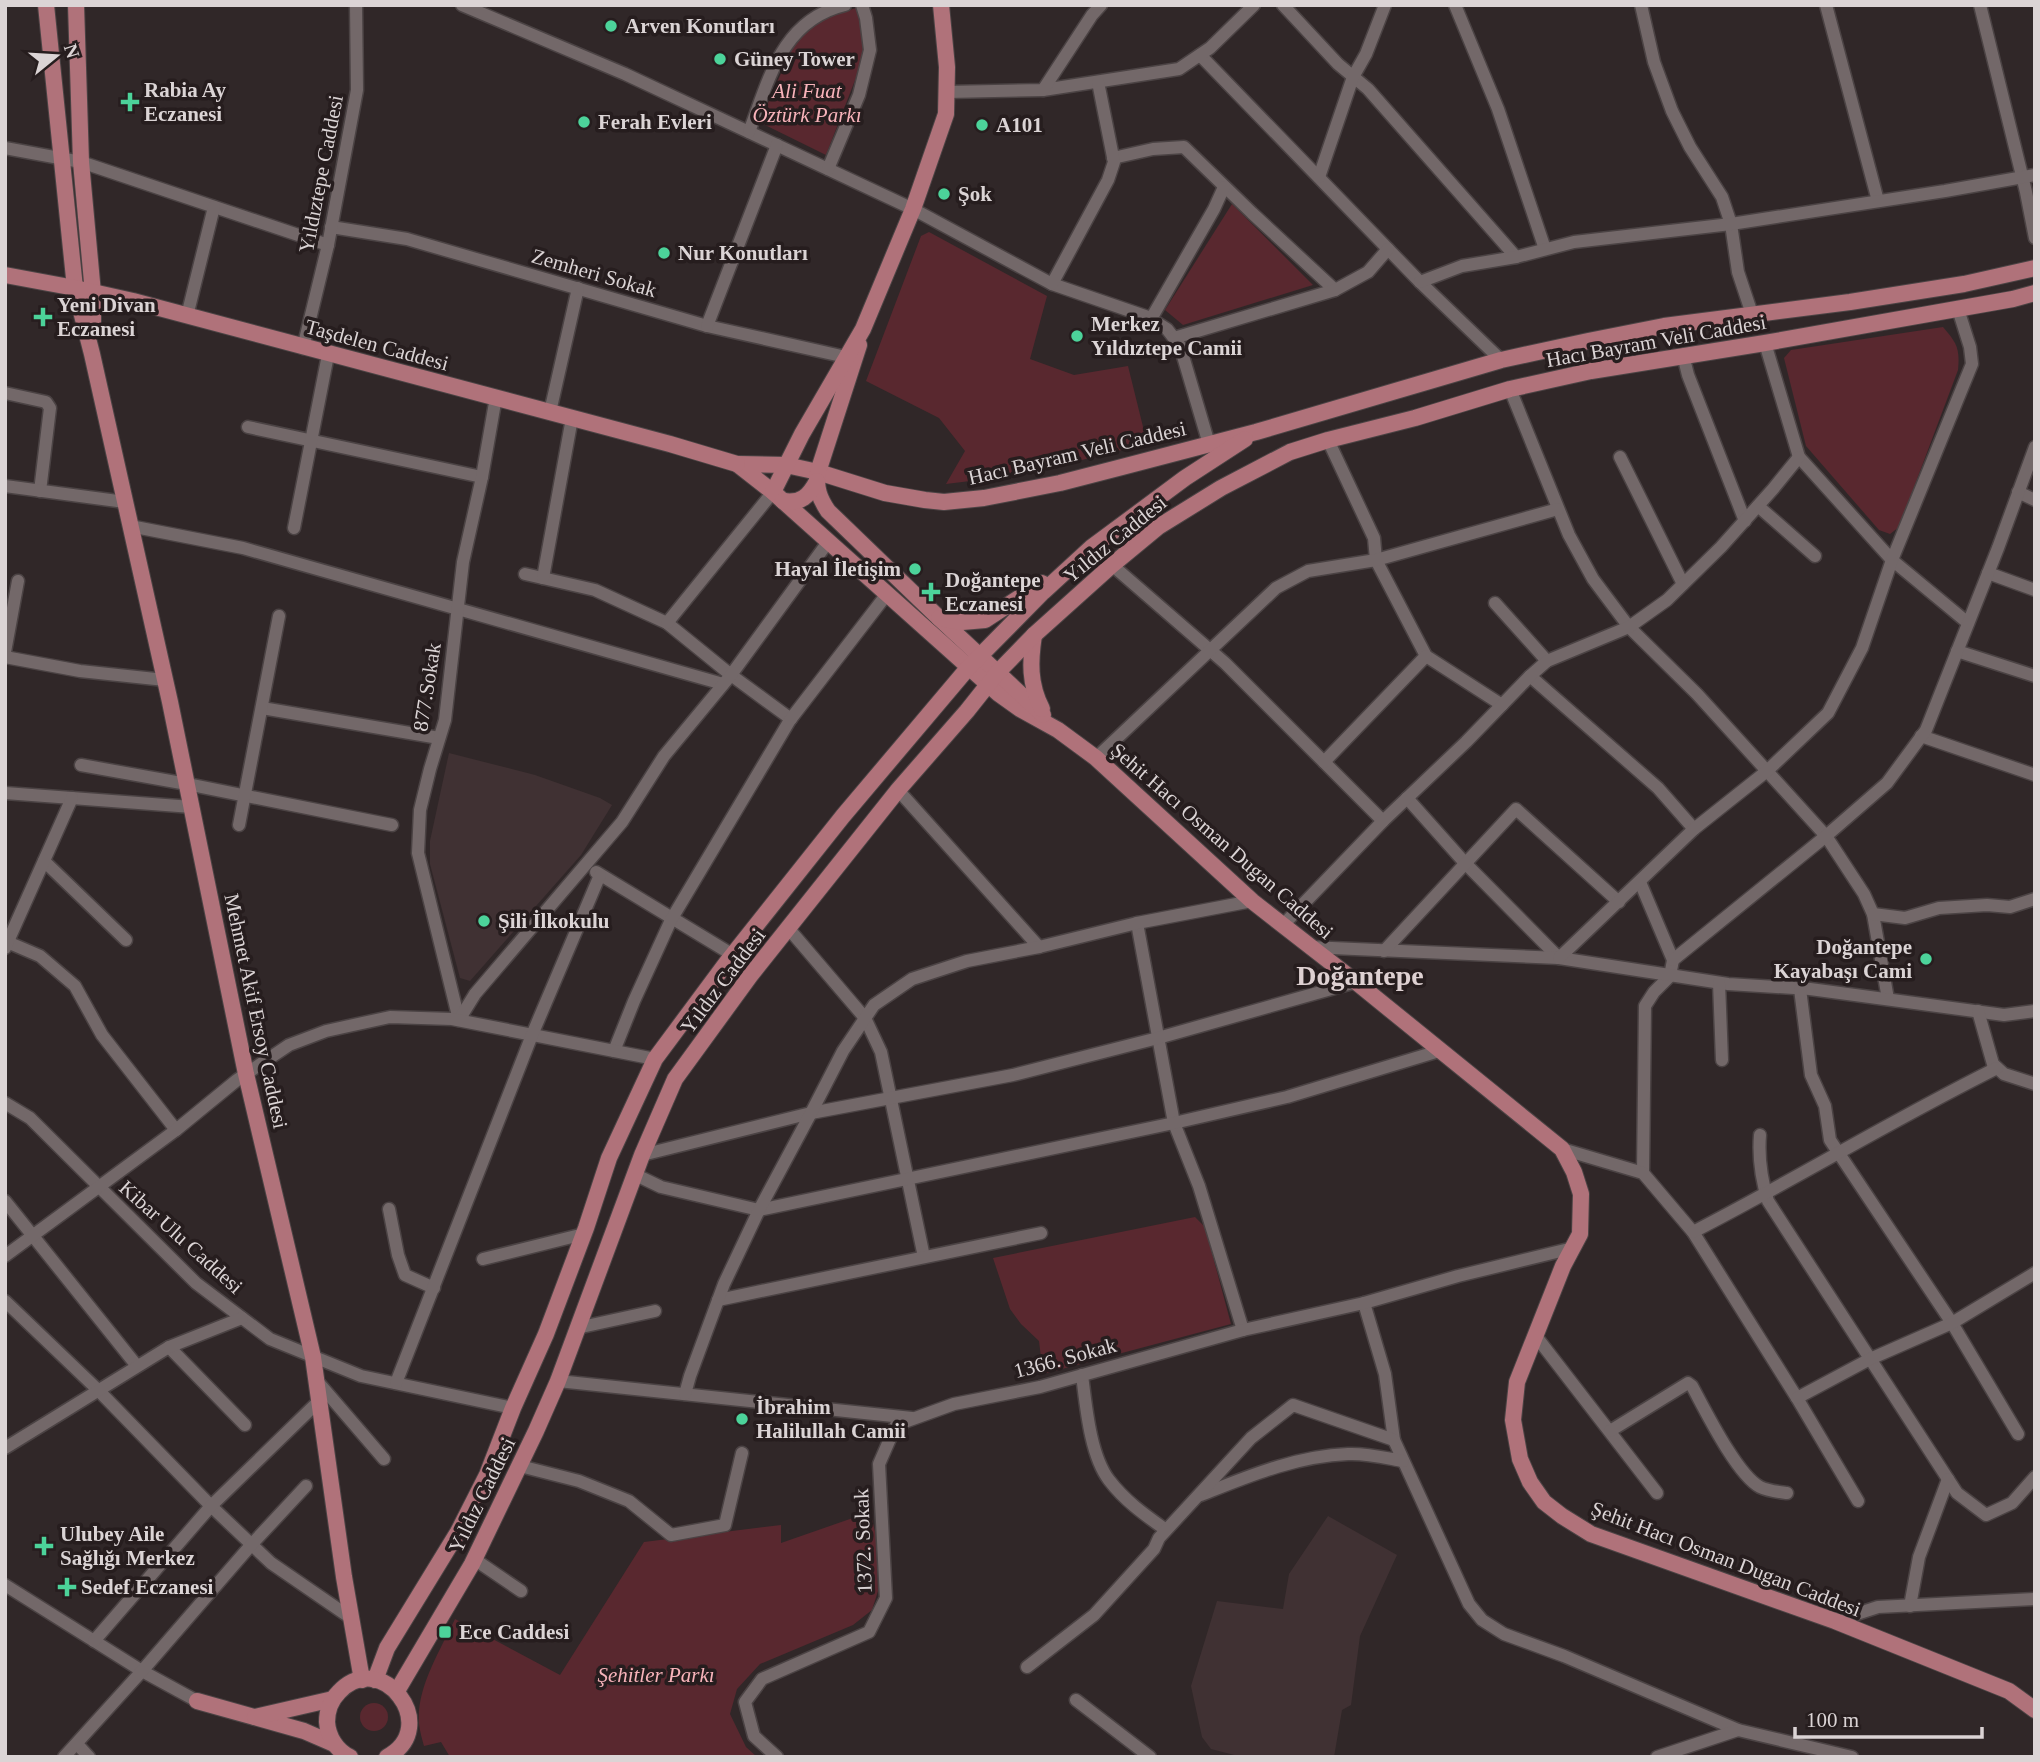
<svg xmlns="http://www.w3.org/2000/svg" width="2040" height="1762" font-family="Georgia,serif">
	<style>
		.built { fill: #403133 }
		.green { fill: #59282f }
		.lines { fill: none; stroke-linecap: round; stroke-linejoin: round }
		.minor-casing { stroke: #4b4344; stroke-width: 15 }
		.major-casing { stroke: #4b4344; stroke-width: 18 }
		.minor { stroke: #736869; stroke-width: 12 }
		.major { stroke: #b0727a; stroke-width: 16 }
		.poi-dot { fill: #4cd39a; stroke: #261d1e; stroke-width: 2.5 }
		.labels { text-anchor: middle; stroke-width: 7; stroke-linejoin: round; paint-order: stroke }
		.poi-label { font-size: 21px; font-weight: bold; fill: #dbd4d5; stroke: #261d1e; text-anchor: start }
		.park-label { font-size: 21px; font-style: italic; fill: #f8b3ba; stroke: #261d1e }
		.street-label { font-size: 21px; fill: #dbd4d5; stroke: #261d1e }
		.district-label { font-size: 28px; font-weight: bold; fill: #ded1d2; stroke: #261d1e }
	</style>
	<rect width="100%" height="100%" fill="#302728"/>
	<g class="built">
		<polygon points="449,753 535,775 600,798 612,805 581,855 470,981 460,978 430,864 430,841"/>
		<polygon points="1328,1516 1397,1555 1360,1636 1351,1705 1342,1710 1334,1757 1242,1757 1211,1749 1202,1737 1191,1686 1217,1601 1283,1609 1289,1574"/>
	</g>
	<g class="green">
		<polygon points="856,8 864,32 864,57 826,155 763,124 762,117 795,41 820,19"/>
		<polygon points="1232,204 1313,285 1183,325 1165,310"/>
		<path d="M929 232 1047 296 1030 359 1074 375 1128 366 1147 443C1081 462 1015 476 946 484L965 451 939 418 866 381 921 236Z"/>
		<path d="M1943 327C1957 343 1960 349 1958 370L1899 527 1890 534 1879 530 1806 446 1784 358 1791 350Z"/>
		<polygon points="1195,1217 1205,1227 1231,1324 1043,1374 1039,1341 1021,1324 1010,1309 993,1258"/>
		<path d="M870 1512 876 1535 878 1591 872 1610 853 1625 760 1664 737 1689 730 1714 746 1747 757 1757H450L441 1742 424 1746C422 1739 420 1732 419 1724 416 1688 440 1651 455 1619L560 1675 644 1542 781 1525V1543Z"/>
		<circle cx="374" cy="1717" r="14"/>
	</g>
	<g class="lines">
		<defs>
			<g id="minor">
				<polyline points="462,5 625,74 913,209 1052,284 1148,317 1167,329 1180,346 1209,444"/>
				<polyline points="1283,5 1338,64 1368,89 1516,257"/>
				<polyline points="1455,5 1498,109 1545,249"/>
				<polyline points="1641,5 1654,62 1672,111 1690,147 1722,197 1731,224 1738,272 1752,314"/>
				<polyline points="1826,5 1878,201"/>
				<polyline points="1980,5 2026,192 2035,238"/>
				<polyline points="1200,55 1420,282 1501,360"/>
				<polyline points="1043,90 1179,69 1210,48 1254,5"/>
				<polyline points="947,92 1043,90 1092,15 1101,5"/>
				<path d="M749 132C769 79 782 20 845 5"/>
				<polyline points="5,148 81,162 328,245"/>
				<polyline points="1113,158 1153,149 1184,147 1252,213 1335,290"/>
				<polyline points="828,169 859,95 870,50 866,18 862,5"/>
				<polyline points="1319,177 1353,77 1366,54 1385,5"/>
				<polyline points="331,227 407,239 707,326 846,357"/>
				<polyline points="1420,282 1462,266 1516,257 1574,242 1731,224 1945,191 2035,175"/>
				<polyline points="1052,284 1108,180 1114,162 1098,82"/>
				<polyline points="187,316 214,207"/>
				<polyline points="1151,319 1214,209 1224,187"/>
				<polyline points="707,326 777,145"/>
				<polyline points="1174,338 1335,290 1368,272 1388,249"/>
				<polyline points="1765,343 1799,457 1892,560 1968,623"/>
				<polyline points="303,348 328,245 357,90 356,5"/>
				<polyline points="1683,355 1688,375 1745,521"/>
				<polyline points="1510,389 1569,535 1593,579 1629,627 1697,694 1826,836 1864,894 1873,914 1888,999"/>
				<polyline points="5,393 46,402 50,408 40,491"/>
				<polyline points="550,412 578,288"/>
				<polyline points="248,427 482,477"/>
				<polyline points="1328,440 1374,538 1376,560 1426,656 1502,705"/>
				<polyline points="1620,457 1683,584"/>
				<polyline points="5,486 125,502"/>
				<polyline points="2018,492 2035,500"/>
				<polyline points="1758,506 1815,556"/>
				<polyline points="130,526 243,548 723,684"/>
				<polyline points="294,528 328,355"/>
				<polyline points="1112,565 1225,663 1383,821"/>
				<polyline points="1988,573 2035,590"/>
				<polyline points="525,574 595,590 667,623 731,675 791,719"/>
				<polyline points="543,578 572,418"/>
				<polyline points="1495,603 1547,661"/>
				<polyline points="667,623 773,492"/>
				<polyline points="1957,651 2035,676"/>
				<polyline points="5,652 18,581"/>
				<polyline points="5,657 80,671 165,680"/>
				<polyline points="1530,676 1658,788 1694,829"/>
				<polyline points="262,708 439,738"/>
				<polyline points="1921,736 2035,775"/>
				<polyline points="1096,758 1276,588 1308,571 1376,560 1558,509"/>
				<polyline points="1324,762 1426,656"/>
				<polyline points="81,765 187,784 392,825"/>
				<polyline points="898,790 1039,947"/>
				<polyline points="5,793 192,807"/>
				<polyline points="1407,798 1465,863 1559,958"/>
				<polyline points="239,825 279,616"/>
				<polyline points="44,861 126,940"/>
				<polyline points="596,872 733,955"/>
				<polyline points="1640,882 1673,960 1670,976 1654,992 1645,1006 1643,1173"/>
				<polyline points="1873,914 1905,918 1939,908 1987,905 2010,907 2035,899"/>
				<polyline points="1137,923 1174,1123 1199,1186 1243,1330"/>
				<polyline points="1283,925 1383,821 1466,742 1530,676 1547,661 1629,627 1667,600 1721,547 1773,489 1799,457"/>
				<polyline points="789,929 865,1018 881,1052 924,1257"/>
				<polyline points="5,941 40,956 75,986 102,1035 176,1130"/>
				<polyline points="1309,947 1559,958 1728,984 1810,989 2004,1015 2035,1011"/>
				<polyline points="5,948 72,798"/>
				<polyline points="1384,951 1516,809 1619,902"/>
				<polyline points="1559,958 1694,829 1767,771 1828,713 1862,648 1892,560 1972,364 1970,347 1958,309"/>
				<polyline points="1673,960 1826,836 1887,783 1926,730 1998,548 2035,447"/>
				<polyline points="1719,983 1722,1060"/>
				<polyline points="1800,989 1811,1075 1825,1106 1830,1140 1952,1323 2018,1434"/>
				<polyline points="1978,1011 1993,1064 2004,1074 2035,1084"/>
				<polyline points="459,1020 418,853 420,810 430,769 445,720 463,562 482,477 496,397"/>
				<polyline points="459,1020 475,994 622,822 664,756 731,675 828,542"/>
				<polyline points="614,1051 634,1001 671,920 790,720 887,594"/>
				<polyline points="5,1103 30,1118 196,1283 270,1339 361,1376 513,1408"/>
				<path d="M1760 1135C1758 1159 1761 1178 1768 1201L1957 1493 1986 1515 2012 1503 2035 1477"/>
				<polyline points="1562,1149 1643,1173 1693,1232 1797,1398 1858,1501"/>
				<polyline points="642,1155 811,1113 1013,1075 1158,1038 1356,982"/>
				<polyline points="636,1175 661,1187 759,1210 1174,1123 1287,1097 1439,1051"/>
				<polyline points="5,1201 137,1366"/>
				<polyline points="389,1209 398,1255 405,1275 434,1288"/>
				<path d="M1693 1232C1796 1179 1894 1119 1997 1068"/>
				<polyline points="5,1256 176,1130 237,1080 289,1045 326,1031 390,1017 452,1019 655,1059"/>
				<polyline points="483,1259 584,1234"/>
				<polyline points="718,1300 1041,1233"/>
				<polyline points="5,1301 98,1390 211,1506 271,1563 351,1618"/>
				<polyline points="1364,1303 1385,1374 1394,1440 1469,1604 1482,1620 1504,1634 1564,1656 1738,1730 1852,1757"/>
				<polyline points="577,1328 655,1311"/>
				<polyline points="1535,1335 1657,1493"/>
				<polyline points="169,1347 245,1425"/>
				<path d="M1082 1375C1086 1406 1090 1455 1109 1480 1125 1501 1145 1515 1166 1530"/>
				<polyline points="317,1381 384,1459"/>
				<polyline points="558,1381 912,1418"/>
				<polyline points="396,1383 532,1035 600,875"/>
				<polyline points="685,1394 690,1376 724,1284 759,1210 811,1113 843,1051 874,1005 912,979 967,961 1039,947 1137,923 1252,901"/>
				<polyline points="1797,1398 1870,1359 1952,1323 2035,1273"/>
				<path d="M1610 1431 1688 1383 1692 1386C1705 1410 1737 1475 1760 1487 1768 1491 1779 1492 1787 1493"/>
				<polyline points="5,1448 169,1347 242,1318"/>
				<polyline points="520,1466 579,1481 629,1501 671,1535 725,1525 742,1453"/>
				<path d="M1201 1495C1249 1476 1296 1456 1348 1454 1366 1453 1386 1458 1403 1461"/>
				<polyline points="474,1559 521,1591"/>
				<polyline points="5,1585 142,1671 197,1701"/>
				<polyline points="1910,1606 1919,1557 1948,1479"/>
				<polyline points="1835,1621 1878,1607 2035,1599"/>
				<polyline points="94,1641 211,1506 319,1401"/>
				<polyline points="1027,1667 1094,1615 1154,1549 1159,1538 1251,1438 1293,1405 1394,1440"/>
				<polyline points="1076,1700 1150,1757"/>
				<polyline points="77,1744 89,1757"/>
				<polyline points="64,1757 142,1671 252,1544 306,1486"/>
				<polyline points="777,1757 754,1736 745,1702 762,1679 869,1632 886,1598 879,1464 896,1425 954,1404 1040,1387 1243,1330 1364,1303 1458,1276 1573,1248"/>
				<polyline points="1657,1757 1738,1730"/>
			</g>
			<g id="major">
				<polyline points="46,5 75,288 92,354 170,702 246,1074 313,1357 344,1577 362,1680"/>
				<polyline points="76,5 81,162 93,293 93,331"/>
				<polyline points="2035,268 1964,284 1850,302 1664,326 1588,341 1501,360 1256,432 1122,467 1060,483 984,498 944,502 925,500 885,493 818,472 786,465 737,464 773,492 999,694 1020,709 1058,730 1096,758 1252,901 1356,982 1562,1149 1574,1172 1581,1194 1580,1234 1563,1266 1517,1382 1513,1420 1520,1459 1530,1482 1544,1502 1562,1516 1591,1534 1835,1621 2009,1691 2035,1710"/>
				<polyline points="5,275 75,288 133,301 670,444 737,464"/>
				<path d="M859 345 818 472C815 488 820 499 828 511L939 618 1043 715"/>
				<polyline points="773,492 802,434 863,329 913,209 946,114 947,67 941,5"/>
				<path d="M783 501C801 504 809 496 817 481"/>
				<polyline points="939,618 962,622 985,620 1042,583"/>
				<path d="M1034 635C1030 661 1029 684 1042 709"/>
				<polyline points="375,1680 387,1648 458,1532 487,1475 513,1408 546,1334 586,1228 609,1158 655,1059 727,962 843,816 968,668 1043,592 1092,547 1185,478 1245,439"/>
				<polyline points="397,1691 472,1564 536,1431 558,1381 642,1155 675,1079 750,976 898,790 967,711 998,672 1034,635 1112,565 1158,527 1221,488 1290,452 1328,440 1415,418 1510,389 1591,371 1765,343 2013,299 2035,293"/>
				<polyline points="197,1701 304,1731 334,1744"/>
				<polyline points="255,1717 333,1699"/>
				<path d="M350 1757C337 1751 328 1737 327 1722 327 1711 331 1700 339 1692 381 1647 443 1727 387 1757"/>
			</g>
		</defs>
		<use href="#minor" class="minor-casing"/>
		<use href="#major" class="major-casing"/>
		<use href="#minor" class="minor"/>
		<use href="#major" class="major"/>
	</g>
	<g class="poi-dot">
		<circle cx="611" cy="26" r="7"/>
		<circle cx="720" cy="59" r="7"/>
		<path d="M126.5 91.5h7v7h7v7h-7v7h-7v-7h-7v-7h7z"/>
		<circle cx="584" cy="122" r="7"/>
		<circle cx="982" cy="125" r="7"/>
		<circle cx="944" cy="194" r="7"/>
		<circle cx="664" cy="253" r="7"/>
		<path d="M39.5 306.5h7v7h7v7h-7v7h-7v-7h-7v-7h7z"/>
		<circle cx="1077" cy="336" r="7"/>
		<circle cx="915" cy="569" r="7"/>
		<path d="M927.5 581.5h7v7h7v7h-7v7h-7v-7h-7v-7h7z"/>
		<circle cx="484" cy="921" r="7"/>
		<circle cx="1926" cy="959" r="7"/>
		<circle cx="742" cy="1419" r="7"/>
		<path d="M40.5 1535.5h7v7h7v7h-7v7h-7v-7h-7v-7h7z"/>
		<path d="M63.5 1576.5h7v7h7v7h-7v7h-7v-7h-7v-7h7z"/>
		<rect x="438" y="1625" width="14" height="14" rx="3.5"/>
	</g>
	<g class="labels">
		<g class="poi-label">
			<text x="625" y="33">Arven Konutları</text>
			<text x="734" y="66">Güney Tower</text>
			<text x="144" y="97">Rabia Ay<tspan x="144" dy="24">Eczanesi</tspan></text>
			<text x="598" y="129">Ferah Evleri</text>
			<text x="996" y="132">A101</text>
			<text x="958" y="201">Şok</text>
			<text x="678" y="260">Nur Konutları</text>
			<text x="57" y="312">Yeni Divan<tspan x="57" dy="24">Eczanesi</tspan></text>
			<text x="1091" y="331">Merkez<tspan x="1091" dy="24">Yıldıztepe Camii</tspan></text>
			<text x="901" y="576" text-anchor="end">Hayal İletişim</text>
			<text x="945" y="587">Doğantepe<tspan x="945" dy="24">Eczanesi</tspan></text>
			<text x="498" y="928">Şili İlkokulu</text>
			<text x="1912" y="954" text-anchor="end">Doğantepe<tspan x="1912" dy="24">Kayabaşı Cami</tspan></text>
			<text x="756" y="1414">İbrahim<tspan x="756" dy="24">Halilullah Camii</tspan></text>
			<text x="60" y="1541">Ulubey Aile<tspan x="60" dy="24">Sağlığı Merkez</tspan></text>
			<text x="81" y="1594">Sedef Eczanesi</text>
			<text x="459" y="1639">Ece Caddesi</text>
		</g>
		<g class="park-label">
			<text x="807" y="98">Ali Fuat<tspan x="807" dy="24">Öztürk Parkı</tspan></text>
			<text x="656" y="1682">Şehitler Parkı</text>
		</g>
		<g class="street-label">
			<text transform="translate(321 174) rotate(-79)" y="7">Yıldıztepe Caddesi</text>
			<text transform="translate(594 273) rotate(16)" y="7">Zemheri Sokak</text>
			<text transform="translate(1656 341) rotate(-10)" y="7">Hacı Bayram Veli Caddesi</text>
			<text transform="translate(377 345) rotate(15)" y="7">Taşdelen Caddesi</text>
			<text transform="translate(1077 453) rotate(-13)" y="7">Hacı Bayram Veli Caddesi</text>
			<text transform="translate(1115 539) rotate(-39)" y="7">Yıldız Caddesi</text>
			<text transform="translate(427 687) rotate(-81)" y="7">877.Sokak</text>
			<text transform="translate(1222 841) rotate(41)" y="7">Şehit Hacı Osman Dugan Caddesi</text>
			<text transform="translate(723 981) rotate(-53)" y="7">Yıldız Caddesi</text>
			<text transform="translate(256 1011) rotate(78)" y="7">Mehmet Akif Ersoy Caddesi</text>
			<text transform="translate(181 1237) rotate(42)" y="7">Kibar Ulu Caddesi</text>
			<text transform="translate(1065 1358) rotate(-15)" y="7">1366. Sokak</text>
			<text transform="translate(482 1495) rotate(-64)" y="7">Yıldız Caddesi</text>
			<text transform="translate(863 1541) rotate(-92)" y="7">1372. Sokak</text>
			<text transform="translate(1726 1559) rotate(21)" y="7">Şehit Hacı Osman Dugan Caddesi</text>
		</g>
		<g class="district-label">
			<text x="1360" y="985">Doğantepe</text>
		</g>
	</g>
	<rect width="2040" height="1762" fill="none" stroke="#dbd4d5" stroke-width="14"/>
	<g transform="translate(56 56) rotate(72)" stroke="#261d1e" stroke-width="5" paint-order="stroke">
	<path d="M0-5L12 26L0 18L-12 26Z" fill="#dbd4d5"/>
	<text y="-10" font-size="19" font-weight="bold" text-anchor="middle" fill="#dbd4d5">N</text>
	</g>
	<path d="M1795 1727v10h187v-10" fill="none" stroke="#dbd4d5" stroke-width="3.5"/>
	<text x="1806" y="1727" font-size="21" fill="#dbd4d5" stroke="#261d1e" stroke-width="5" paint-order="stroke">100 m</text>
</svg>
